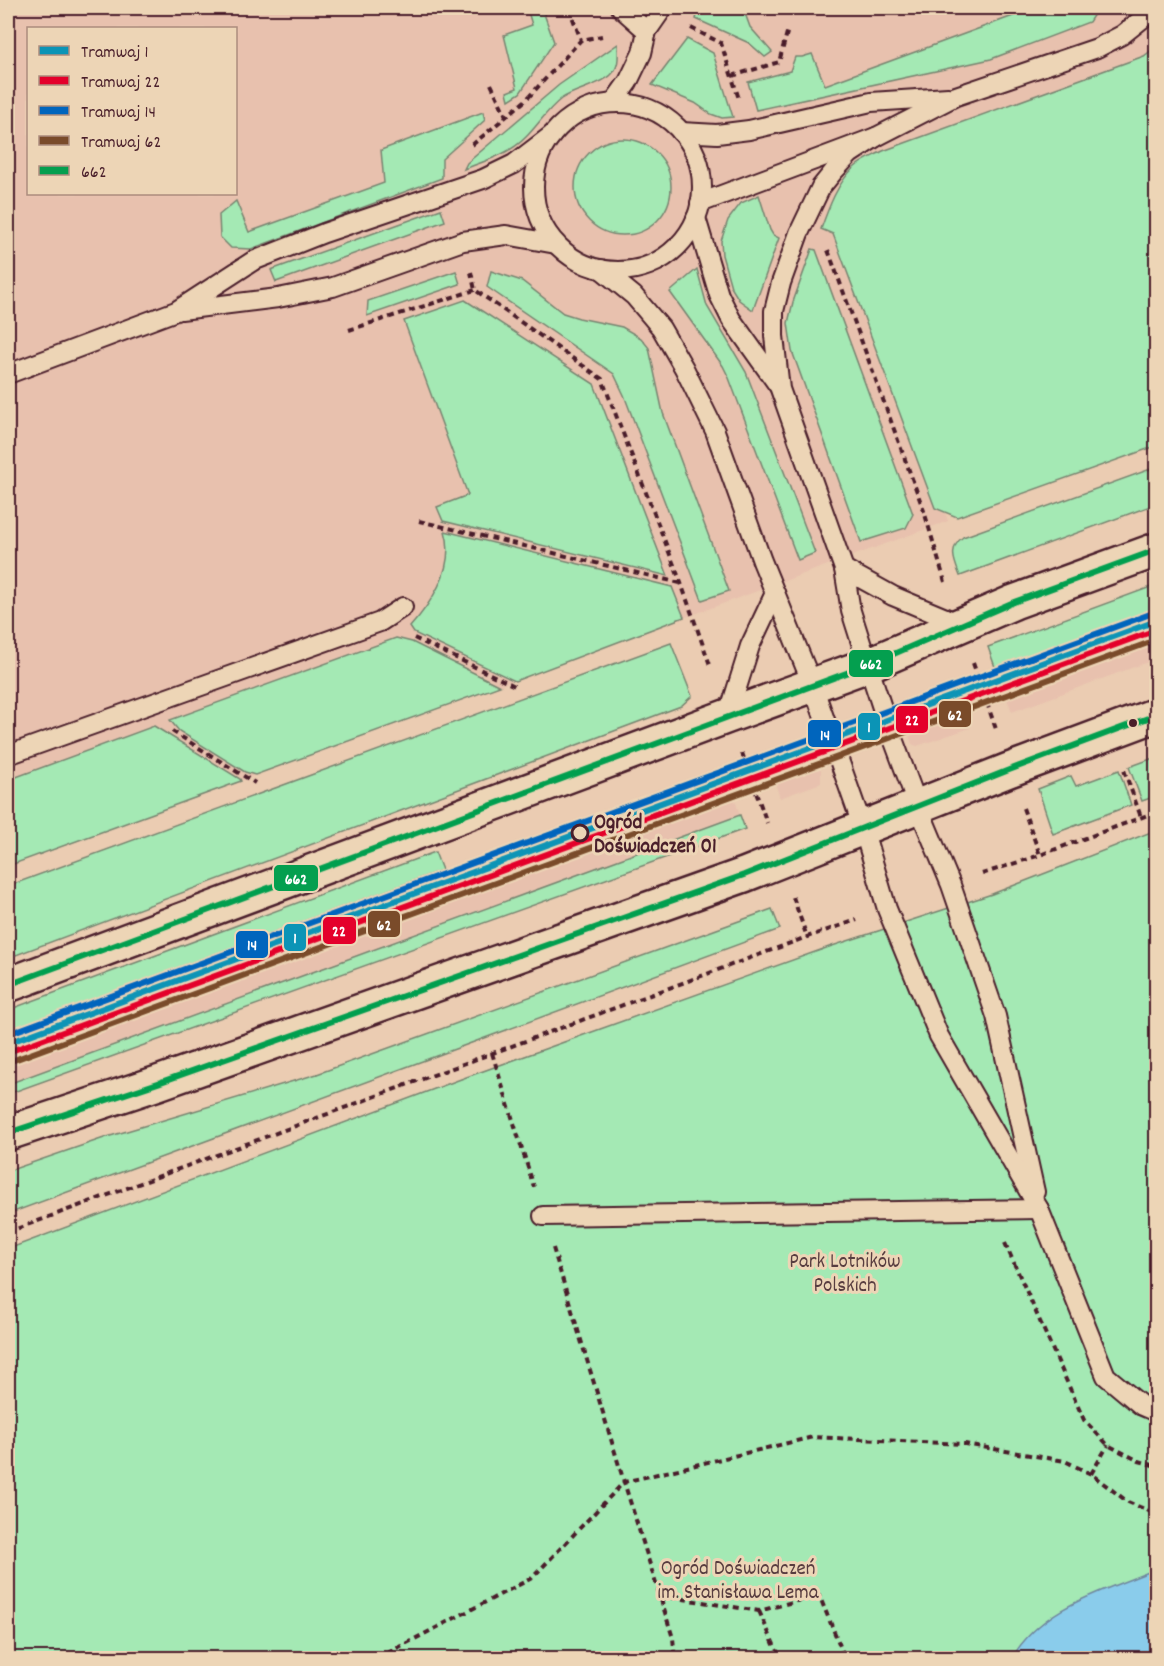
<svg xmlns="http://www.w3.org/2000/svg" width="1164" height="1666" font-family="Dekko,sans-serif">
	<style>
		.built { fill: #e8c1ae; fill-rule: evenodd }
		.green { fill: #a4e9b4; stroke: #778470; stroke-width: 1.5 }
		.water { fill: #8acceb; stroke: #70879e; stroke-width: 1.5 }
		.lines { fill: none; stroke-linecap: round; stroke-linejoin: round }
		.lane-casing { stroke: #4a1f2b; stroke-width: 22 }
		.secondary-casing { stroke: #4a1f2b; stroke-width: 38 }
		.path { stroke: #4a1f2b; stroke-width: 4; stroke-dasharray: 6 4.5; stroke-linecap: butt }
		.lane { stroke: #edd5b6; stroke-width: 18 }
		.secondary { stroke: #edd5b6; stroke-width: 33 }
		.bus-1-casing { stroke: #edd5b6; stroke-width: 10 }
		.bus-1 { stroke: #049f4f; stroke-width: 6 }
		.tram-1-casing { stroke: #edd5b6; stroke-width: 10 }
		.tram-2-casing { stroke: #edd5b6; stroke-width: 10 }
		.tram-3-casing { stroke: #edd5b6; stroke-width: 10 }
		.tram-4-casing { stroke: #edd5b6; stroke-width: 10 }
		.tram-1 { stroke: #0b94b6; stroke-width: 6 }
		.tram-2 { stroke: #e4002b; stroke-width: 6 }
		.tram-3 { stroke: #0065bd; stroke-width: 6 }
		.tram-4 { stroke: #7a4b2a; stroke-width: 6 }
		.bus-dot { fill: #4a1f2b; stroke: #edd5b6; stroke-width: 2 }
		.stop-dot { fill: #edd5b6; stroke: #4a1f2b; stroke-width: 3 }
		.labels { text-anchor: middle; stroke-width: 6; stroke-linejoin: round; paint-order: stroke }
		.stop-label { font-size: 21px; font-weight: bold; fill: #4a1f2b; stroke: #edd5b6; text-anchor: start }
		.park-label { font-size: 21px; fill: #583d40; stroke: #edd5b6 }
		.line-badge { stroke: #edd5b6; stroke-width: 2 }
		.badge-label { font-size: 16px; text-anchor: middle; font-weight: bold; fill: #fff }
	</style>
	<rect width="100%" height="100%" fill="#ebccb2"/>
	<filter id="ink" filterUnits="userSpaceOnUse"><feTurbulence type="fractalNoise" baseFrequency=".0167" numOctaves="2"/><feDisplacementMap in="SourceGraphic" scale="12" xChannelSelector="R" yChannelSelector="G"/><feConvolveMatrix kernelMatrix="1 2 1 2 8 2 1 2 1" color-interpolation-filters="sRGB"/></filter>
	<g filter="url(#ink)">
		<g class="built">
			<path d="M8 8H1156V50L843 211 948 521 8 866ZM28 28H236V194H28Z"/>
			<polygon points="1156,608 1156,659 1012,712 995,667"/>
			<polygon points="953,683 970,728 917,746 912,744 897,704"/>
			<polygon points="811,739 821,770 821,783 780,798 766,756"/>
			<polygon points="725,771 740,815 8,1084 8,1030 442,870 444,874"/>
		</g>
		<g class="green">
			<polygon points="527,8 542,8 554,42 520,93 509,100 507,92 517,88 504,35 532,25"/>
			<polygon points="699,8 743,8 750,27 772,52 765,57 749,43 696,19"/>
			<polygon points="1035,8 1095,8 1096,11 1089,22 991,59 756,110 748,82 790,71 795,57 802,57 812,54 825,85"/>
			<polygon points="687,39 713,53 733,117 722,118 711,114 695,103 652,85"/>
			<path d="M618 44C618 56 620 66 611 75 601 85 575 89 561 99 547 110 538 125 526 137 510 154 485 161 464 169L467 163 559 85Z"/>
			<path d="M1156 47V446L957 517 935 508 833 234 821 229C828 209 838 181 855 167 863 160 874 156 883 151L1144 56Z"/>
			<polygon points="483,112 485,120 442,159 442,178 251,249 231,248 220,237 219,215 236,201 249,232 384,183 381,150"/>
			<circle cx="623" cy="187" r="48"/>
			<polygon points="759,195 770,230 773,235 779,238 753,310 739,300 731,287 722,255 721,241 728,220 741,203"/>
			<polygon points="441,209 445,221 276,282 271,270"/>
			<polygon points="812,249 816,250 913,514 906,528 861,542 792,351 788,323 793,302"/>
			<polygon points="697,269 707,306 746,372 815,553 798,560 729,378 723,366 670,292"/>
			<polygon points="456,271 460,284 367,316 368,301"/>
			<polygon points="491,271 522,281 563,313 579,318 622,327 641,338 649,348 663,413 729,591 702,600 624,395 614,374 487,287"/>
			<polygon points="465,300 594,384 668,576 443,521 437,507 468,495 404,321"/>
			<path d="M1156 467V504L960 576C954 561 948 548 963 537Z"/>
			<path d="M445 531 672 587 684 617 515 681 414 633 410 627C433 601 456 566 445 531Z"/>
			<polygon points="1156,585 1156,608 995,667 988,647"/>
			<polygon points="396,638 412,642 500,686 255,775 245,772 179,731 170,720"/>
			<polygon points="671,643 692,696 681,706 8,958 8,886"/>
			<polygon points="154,726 240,779 241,781 8,866 8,780"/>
			<polygon points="1156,757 1156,796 1142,801 1129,767"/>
			<polygon points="1119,770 1131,805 1053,834 1038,789 1071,776 1076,786"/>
			<polygon points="740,815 745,829 8,1094 8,1084"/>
			<polygon points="1156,830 1156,1658 8,1658 8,1249 461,1079 829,947 992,894"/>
			<polygon points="435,852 442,870 8,1030 8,1010"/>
			<polygon points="772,909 780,929 8,1214 8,1171 107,1137 317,1074"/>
		</g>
		<path class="water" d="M1156 1569V1658H1012C1042 1606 1104 1591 1156 1569Z"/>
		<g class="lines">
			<defs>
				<g id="lane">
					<polyline points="621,8 647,31"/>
					<polyline points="613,103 628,82 642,53 647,31 663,8"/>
					<circle cx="618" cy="187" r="84"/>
					<polyline points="681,132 717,134 749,130 871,102 948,97"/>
					<polyline points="876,137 850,154 834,171 821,187 799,233 781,283 774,311 774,336 780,389 844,569 851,611 868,665 886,720 918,806 951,885 996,1016 1035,1192"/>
					<polyline points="700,203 876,137 956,96 1097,48 1122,35 1156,8"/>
					<polyline points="696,218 719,295 731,319 778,385"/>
					<polyline points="601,269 634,296 661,328 684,368 715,431 762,561 813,686 863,828 887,909 939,1036 1039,1209 1106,1376 1142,1406 1156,1412"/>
					<polyline points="181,310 278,298 333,287 463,241 506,235 556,244"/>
					<polyline points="8,374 176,311 253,261 324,233 483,179 514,164 552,135"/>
					<polyline points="844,569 893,596 960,624"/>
					<polyline points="728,716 750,646 775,593"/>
					<polyline points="8,755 380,622 403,607"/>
					<polyline points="543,1216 1039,1209"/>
				</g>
				<g id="secondary">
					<polyline points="8,985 728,716 868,665 1014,602 1156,550"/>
					<polyline points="8,1133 158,1083 744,875 1009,770 1156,715"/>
				</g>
			</defs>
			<use href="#lane" class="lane-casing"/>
			<use href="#secondary" class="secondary-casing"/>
			<g class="path">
				<polyline points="569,8 581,40"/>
				<polyline points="691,28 721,43 739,99"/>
				<polyline points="732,76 779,62 788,29"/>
				<polyline points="491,84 506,116"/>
				<polyline points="472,145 526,100 581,40 602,36"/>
				<polyline points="828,250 924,511 945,582"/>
				<polyline points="471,272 475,290 602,379 681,583 710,665"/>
				<polyline points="349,330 475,290"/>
				<polyline points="419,521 680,583"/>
				<polyline points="414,638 517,687"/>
				<polyline points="973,663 997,732"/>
				<polyline points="172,731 255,783"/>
				<polyline points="742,753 767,823"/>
				<polyline points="1124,770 1141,817"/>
				<polyline points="1023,808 1040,855"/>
				<polyline points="982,874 1040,855 1156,812"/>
				<polyline points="793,897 807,937"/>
				<polyline points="492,1053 534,1187"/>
				<polyline points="8,1232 807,937 857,920"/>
				<polyline points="1005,1243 1084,1420 1108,1445 1139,1461 1156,1466"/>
				<polyline points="553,1248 624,1482 673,1638 675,1658"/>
				<polyline points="1091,1474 1108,1445"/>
				<polyline points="661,1598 677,1598 759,1611 819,1595 845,1658"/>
				<polyline points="759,1611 780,1658"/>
				<polyline points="378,1658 532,1578 624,1482 813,1437 965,1444 1065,1461 1091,1474 1128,1502 1156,1514"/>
			</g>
			<use href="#lane" class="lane"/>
			<use href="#secondary" class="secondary"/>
			<defs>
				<g id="bus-1">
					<polyline points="8,985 868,665 1014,602 1156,550"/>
					<polyline points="8,1133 158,1083 744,875 1009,770 1156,715"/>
				</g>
			</defs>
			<use href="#bus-1" class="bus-1-casing"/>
			<use href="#bus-1" class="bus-1"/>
			<defs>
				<polyline id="tram-1" points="8,1043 1156,621"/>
				<polyline id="tram-2" points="11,1051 1156,630"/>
				<polyline id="tram-3" points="8,1034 1153,613"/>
				<polyline id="tram-4" points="14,1060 1156,640"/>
			</defs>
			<use href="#tram-1" class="tram-1-casing"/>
			<use href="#tram-2" class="tram-2-casing"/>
			<use href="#tram-3" class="tram-3-casing"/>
			<use href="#tram-4" class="tram-4-casing"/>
			<use href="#tram-1" class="tram-1"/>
			<use href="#tram-2" class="tram-2"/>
			<use href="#tram-3" class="tram-3"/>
			<use href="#tram-4" class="tram-4"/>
		</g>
	</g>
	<circle class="bus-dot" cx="1133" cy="723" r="5"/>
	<circle class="stop-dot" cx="580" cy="833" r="8"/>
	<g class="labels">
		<g class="stop-label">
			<text x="594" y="828">Ogród<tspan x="594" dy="24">Doświadczeń 01</tspan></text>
		</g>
		<g class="park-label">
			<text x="845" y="1267">Park Lotników<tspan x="845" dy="24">Polskich</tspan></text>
			<text x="738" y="1574">Ogród Doświadczeń<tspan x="738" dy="24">im. Stanisława Lema</tspan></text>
		</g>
	</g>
	<g class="line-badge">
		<rect x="848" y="649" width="46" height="29" rx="6" fill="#049f4f"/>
		<rect x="938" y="700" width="34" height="28" rx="6" fill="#7a4b2a"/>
		<rect x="895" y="705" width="34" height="29" rx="6" fill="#e4002b"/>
		<rect x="857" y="712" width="24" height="29" rx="6" fill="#0b94b6"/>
		<rect x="807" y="719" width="35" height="29" rx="6" fill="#0065bd"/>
		<rect x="273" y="864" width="46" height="28" rx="6" fill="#049f4f"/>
		<rect x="367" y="910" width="34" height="28" rx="6" fill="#7a4b2a"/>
		<rect x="322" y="916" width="35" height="29" rx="6" fill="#e4002b"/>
		<rect x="283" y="923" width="24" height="29" rx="6" fill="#0b94b6"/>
		<rect x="235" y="930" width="34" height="29" rx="6" fill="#0065bd"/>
	</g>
	<g class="badge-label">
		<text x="871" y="669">662</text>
		<text x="955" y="720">62</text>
		<text x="912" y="725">22</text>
		<text x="869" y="732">1</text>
		<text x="825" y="740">14</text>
		<text x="296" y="884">662</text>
		<text x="384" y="930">62</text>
		<text x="339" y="936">22</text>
		<text x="295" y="943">1</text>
		<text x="252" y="950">14</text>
	</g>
	<rect width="1164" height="1666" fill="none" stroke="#edd5b6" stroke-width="30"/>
	<rect x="15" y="15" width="1134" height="1636" fill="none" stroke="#4a1f2b" stroke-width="2" filter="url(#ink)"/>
	<rect x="27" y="27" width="210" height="168" fill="#edd5b6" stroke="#ac8c7e" stroke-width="1.5"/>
	<rect x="39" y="46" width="30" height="9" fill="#0b94b6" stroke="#ac8c7e" stroke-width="1.5"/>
	<text x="81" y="57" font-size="18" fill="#4a1f2b">Tramwaj 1</text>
	<rect x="39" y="76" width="30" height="9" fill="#e4002b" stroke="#ac8c7e" stroke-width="1.5"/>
	<text x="81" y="87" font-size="18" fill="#4a1f2b">Tramwaj 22</text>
	<rect x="39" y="106" width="30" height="9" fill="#0065bd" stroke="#ac8c7e" stroke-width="1.5"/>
	<text x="81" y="117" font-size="18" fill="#4a1f2b">Tramwaj 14</text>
	<rect x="39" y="136" width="30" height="9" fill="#7a4b2a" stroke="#ac8c7e" stroke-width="1.5"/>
	<text x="81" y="147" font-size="18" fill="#4a1f2b">Tramwaj 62</text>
	<rect x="39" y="166" width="30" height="9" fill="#049f4f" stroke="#ac8c7e" stroke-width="1.5"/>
	<text x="81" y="177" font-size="18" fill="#4a1f2b">662</text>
</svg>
